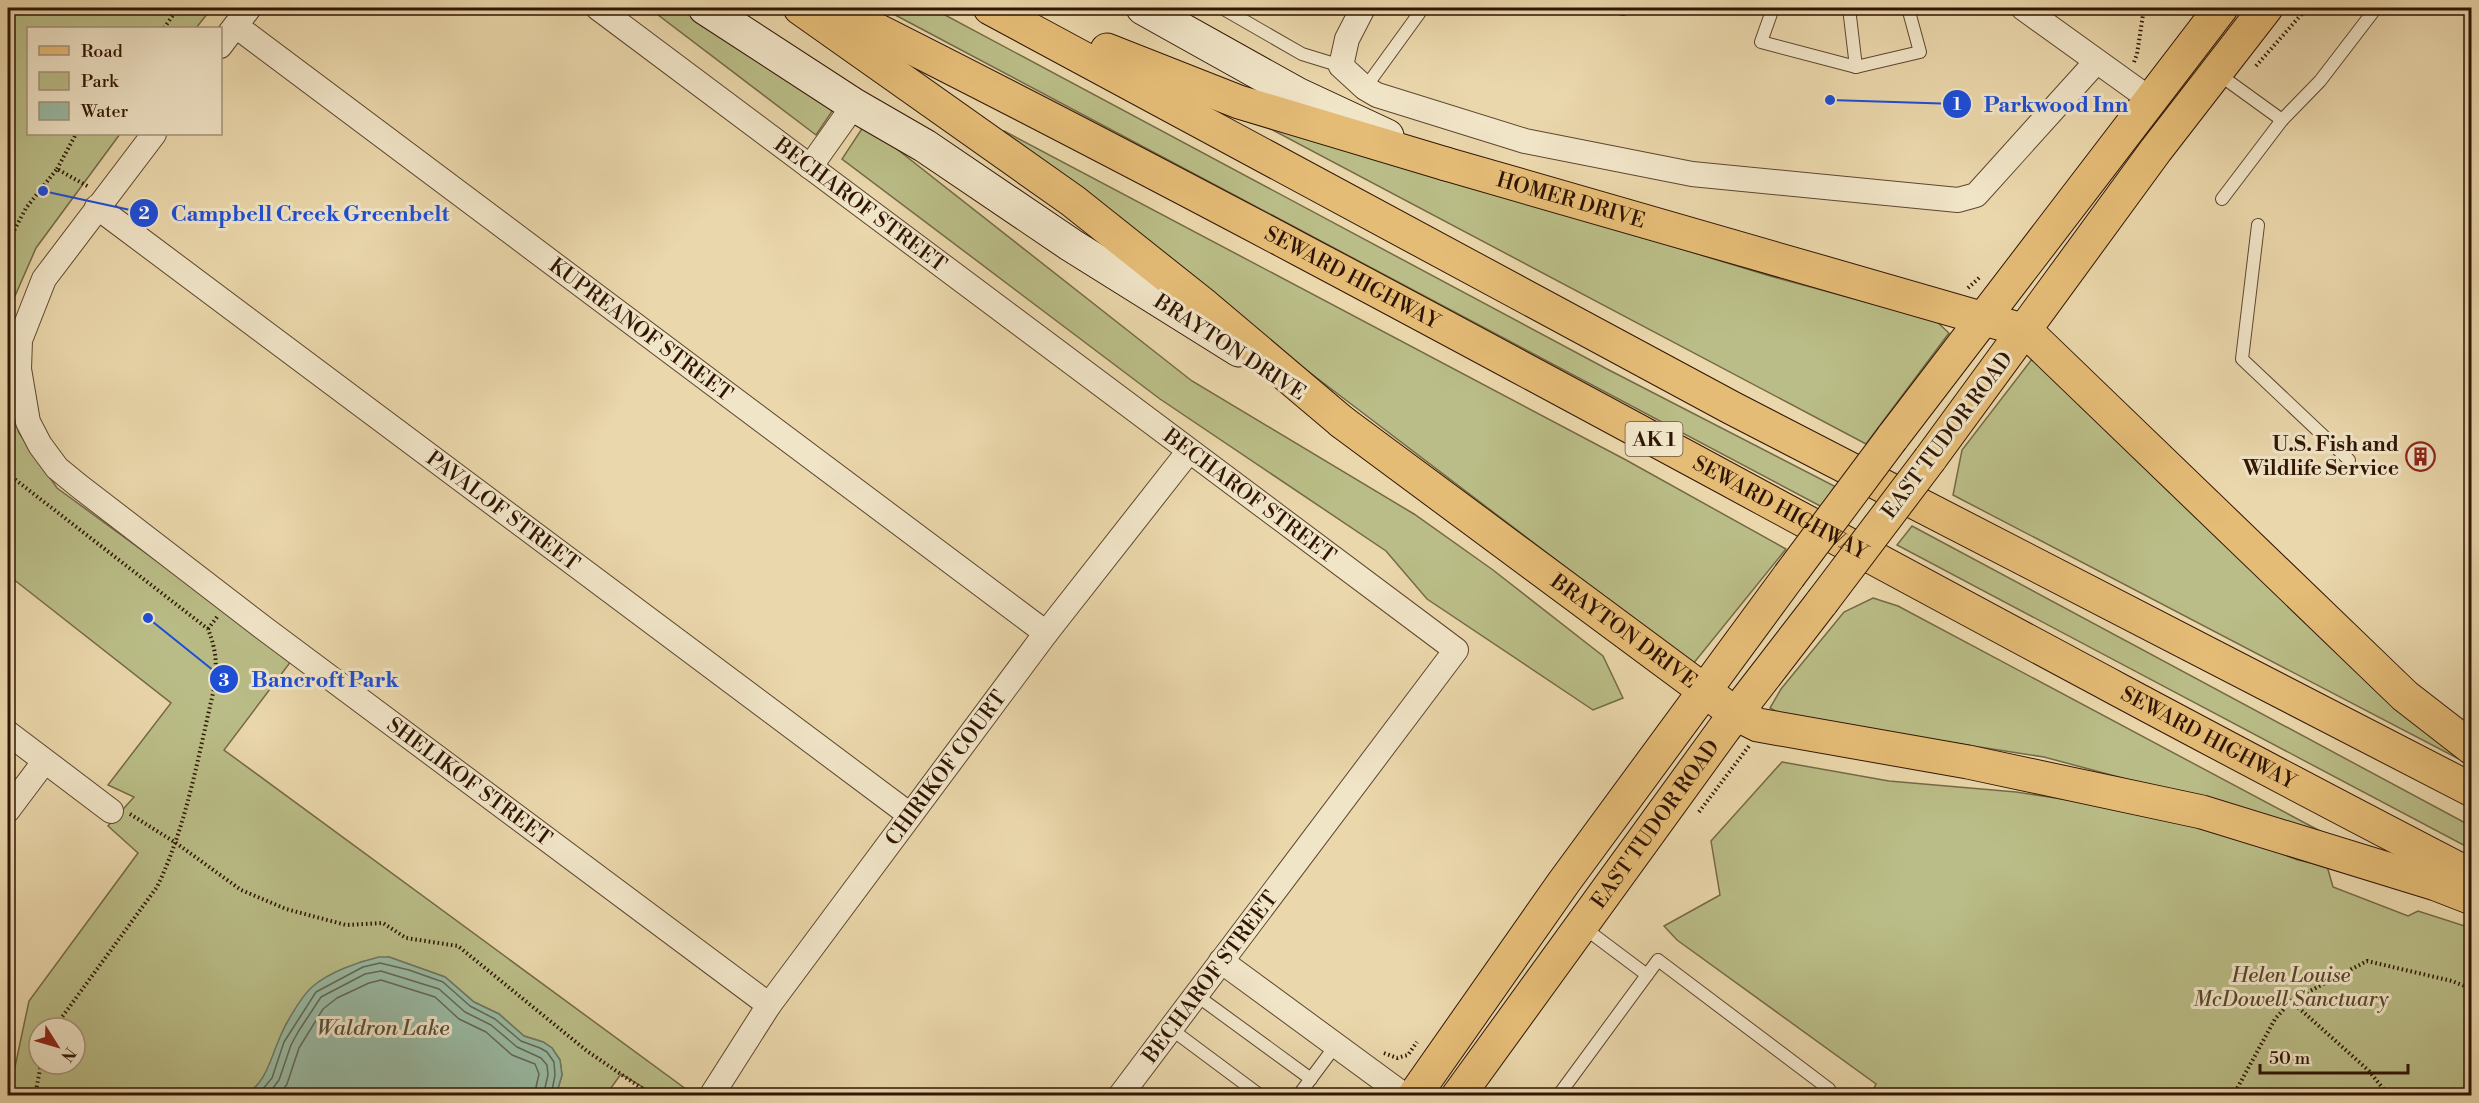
<svg xmlns="http://www.w3.org/2000/svg" width="2479" height="1103" font-family="'Libre Bodoni',serif">
	<style>
		.green { fill: #babd87; stroke: #756946; stroke-width: 1.5; fill-rule: evenodd }
		.water { fill: #99baa4; stroke: #6f7864; stroke-width: 1.5 }
		.lines { fill: none; stroke-linecap: round; stroke-linejoin: round }
		.shore { stroke: #646854; stroke-width: 1.5 }
		.lane-casing { stroke: #5e462e; stroke-width: 14 }
		.street-casing { stroke: #5e462e; stroke-width: 26 }
		.secondary-casing { stroke: #301504; stroke-width: 35 }
		.primary-casing { stroke: #301504; stroke-width: 35 }
		.highway-casing { stroke: #301504; stroke-width: 35 }
		.path { stroke: #301504; stroke-width: 4; stroke-dasharray: 1.5 3; stroke-linecap: butt }
		.lane { stroke: #f1e5c8; stroke-width: 12 }
		.street { stroke: #f1e5c8; stroke-width: 24 }
		.secondary { stroke: #f1e5c8; stroke-width: 33 }
		.primary { stroke: #e5bc76; stroke-width: 33 }
		.highway { stroke: #e5bc76; stroke-width: 33 }
		.primary-bridge-casing { stroke: #301504; stroke-width: 35; stroke-linecap: butt }
		.primary-bridge { stroke: #e5bc76; stroke-width: 33 }
		.labels { text-anchor: middle; stroke-width: 6; stroke-linejoin: round; paint-order: stroke }
		.shield { fill: #f1e5c8; stroke: #6a533f; stroke-width: 1.5 }
		.shield-label { font-size: 20px; font-weight: bold; fill: #301504 }
		.street-label { font-size: 21px; fill: #301504; stroke: #f1e5c8 }
		.poi-label { font-size: 21px; font-weight: bold; fill: #301504; stroke: #f1e5c8; text-anchor: end }
		.park-label { font-size: 21px; font-style: italic; fill: #59472b; stroke: #f1e5c8 }
		.water-label { font-size: 22px; font-style: italic; fill: #554f3c; stroke: #f1e5c8 }
		.leader { fill: none; stroke: #1d4ed8; stroke-width: 2 }
		.callout-dot { fill: #1d4ed8; stroke: #f1e5c8; stroke-width: 2 }
		.mark-label { font-size: 18px; text-anchor: middle; font-weight: bold; fill: #fff }
		.callout-label { font-size: 22px; text-anchor: middle; font-weight: bold; fill: #1d4ed8; stroke: #f1e5c8; stroke-width: 6; stroke-linejoin: round; paint-order: stroke }
	</style>
	<rect width="100%" height="100%" fill="#ead7ab"/>
	<filter id="stains"><feTurbulence type="fractalNoise" baseFrequency=".00333" numOctaves="4"/><feColorMatrix values="0 0 0 0 .2 0 0 0 0 .09 0 0 0 0 .02 0 0 0 .5 -.17"/></filter>
	<radialGradient id="worn" r=".72"><stop offset=".6" stop-color="#630" stop-opacity="0"/><stop offset="1" stop-color="#630" stop-opacity=".3"/></radialGradient>
	<g class="green">
		<polygon points="8,8 212,8 196,28 28,28 28,134 120,134 36,248 8,312"/>
		<polygon points="649,8 694,8 837,104 816,135"/>
		<polygon points="882,8 932,8 1607,369 1838,488 1822,507"/>
		<polygon points="1246,116 1770,276 1936,321 1949,333 1866,444"/>
		<polygon points="865,124 1192,381 1414,514 1493,570 1603,656 1623,698 1593,710 1427,599 1386,551 1160,399 842,159"/>
		<polygon points="1004,131 1626,460 1786,549 1693,664 1000,137"/>
		<polygon points="2032,359 2459,759 1953,495 1962,450"/>
		<path d="M8 401 19 433 57 488 292 660 224 750 694 1095H656L621 1074 606 1095H556L562 1075 560 1060 552 1048 543 1042 524 1036 499 1014 474 1002 445 977 389 957 361 962 313 987 286 1024 267 1075 255 1089 246 1095H9L29 1001 138 853 108 826 134 797 108 785 171 703 8 575ZM39 1028H75V1064H39Z"/>
		<polygon points="1912,526 2471,826 2471,849 1897,545"/>
		<polygon points="1873,598 1898,606 2337,840 2201,799 2044,757 1787,717 1770,708 1781,689 1844,612"/>
		<polygon points="1782,762 1889,781 2016,792 2185,817 2298,860 2327,866 2333,887 2408,916 2418,911 2471,928 2471,1095 1871,1095 1876,1084 1677,940 1664,926 1720,895 1711,841"/>
	</g>
	<path class="water" d="M379 957H389L445 977 474 1002 499 1014 524 1036 543 1042 552 1048 560 1060 562 1075 556 1095H246C266 1081 269 1063 278 1042 284 1026 300 998 312 987 329 972 358 962 379 957Z"/>
	<g class="lines">
		<g class="shore">
			<polyline points="257,1096 272,1078 284,1042 316,992 363,967 380,963 409,970 443,982 470,1006 495,1019 521,1041 540,1048 547,1052 554,1062 555,1075 551,1096"/>
			<polyline points="267,1096 279,1080 291,1045 298,1032 321,997 365,974 381,971 439,989 465,1012 491,1025 517,1047 541,1058 547,1065 548,1075 543,1096"/>
			<polyline points="279,1096 287,1084 299,1048 323,1009 337,998 369,983 381,980 435,997 459,1019 486,1032 512,1055 535,1064 539,1074 534,1096"/>
		</g>
		<defs>
			<g id="lane">
				<polyline points="1222,8 1302,54 1341,66"/>
				<polyline points="1619,8 1623,9"/>
				<polyline points="1773,8 1761,42 1856,67 1849,8"/>
				<polyline points="1856,67 1920,52 1908,8"/>
				<polyline points="2217,73 2282,120"/>
				<polyline points="1365,88 1423,8"/>
				<polyline points="2222,199 2282,120 2320,81 2376,8"/>
				<polyline points="2258,225 2242,359 2349,460"/>
				<polyline points="1583,927 1647,975"/>
				<polyline points="1196,995 1311,1079"/>
				<polyline points="1171,1029 1261,1096"/>
				<polyline points="1298,1096 1336,1045"/>
				<polyline points="1558,1096 1658,960 1829,1089 1825,1096"/>
			</g>
			<g id="street">
				<path id="s1" d="M598 8 1456 650 1120 1096"/>
				<polyline points="1363,8 1347,39 1341,66 1365,88 1377,95 1525,141 1692,174 1958,200 1976,195 2096,62"/>
				<polyline points="2023,8 2151,100"/>
				<path id="s2" d="M236 26 1046 633"/>
				<polyline points="220,46 249,8"/>
				<path id="s3" d="M154 134 44 279 20 340 19 369 28 422 40 445 57 468 79 486 265 629 769 1005"/>
				<polyline points="810,167 854,105"/>
				<path id="s4" d="M97 207 910 815"/>
				<polyline points="8,733 111,811"/>
				<polyline points="8,810 44,762"/>
				<polyline points="1221,961 1405,1096"/>
				<path id="s5" d="M717 1096 713 1093 769 1005 1046 633 1189 451"/>
			</g>
			<g id="secondary">
				<polyline points="705,8 854,105 925,146 1071,245 1239,350"/>
				<polyline points="1143,8 1297,94 1387,136"/>
			</g>
			<g id="primary">
				<path id="s6" d="M1446 164 2026 331"/>
				<path id="s7" d="M1342 422 1721 703"/>
				<polyline points="1892,438 2221,8"/>
				<polyline points="1930,459 2156,150 2266,8"/>
				<polyline points="1414,1096 1564,882 1789,576"/>
				<path id="s8" d="M1458 1096 1724 729 1822 602"/>
			</g>
			<g id="highway">
				<polyline points="800,8 1073,201 1205,306 1342,422"/>
				<path id="s9" d="M833 8C1386 285 1923 592 2472 876"/>
				<polyline points="990,8 1732,408 2472,790"/>
				<polyline points="1107,50 1239,102 1446,164"/>
				<polyline points="2026,331 2405,696 2472,748"/>
				<polyline points="1736,714 1758,725 1968,762 2202,812 2436,884 2472,898"/>
			</g>
		</defs>
		<use href="#lane" class="lane-casing"/>
		<use href="#street" class="street-casing"/>
		<use href="#secondary" class="secondary-casing"/>
		<use href="#primary" class="primary-casing"/>
		<use href="#highway" class="highway-casing"/>
		<g class="path">
			<polyline points="164,28 178,8"/>
			<polyline points="2134,62 2137,54 2144,8"/>
			<polyline points="2256,66 2307,8"/>
			<polyline points="57,169 76,134"/>
			<polyline points="8,242 26,208 57,169 89,187"/>
			<polyline points="1968,288 1980,277"/>
			<path d="M8 474 208 629C217 652 217 665 214 689 198 756 187 825 157 887L54 1028"/>
			<polyline points="208,629 217,617"/>
			<polyline points="1699,812 1749,746"/>
			<polyline points="130,814 176,843 241,890 286,909 346,925 383,923 406,938 458,946 587,1051 653,1096"/>
			<polyline points="2291,1001 2367,961 2452,981 2472,989"/>
			<polyline points="1384,1053 1397,1058 1408,1055 1417,1042"/>
			<polyline points="35,1096 41,1064"/>
			<polyline points="2233,1096 2275,1019 2291,1001 2369,1071 2389,1096"/>
		</g>
		<use href="#lane" class="lane"/>
		<use href="#street" class="street"/>
		<use href="#secondary" class="secondary"/>
		<use href="#primary" class="primary"/>
		<use href="#highway" class="highway"/>
		<defs>
			<g id="primary-bridge">
				<polyline points="1789,576 1892,438"/>
				<polyline points="1822,602 1930,459"/>
			</g>
		</defs>
		<use href="#primary-bridge" class="primary-bridge-casing"/>
		<use href="#primary-bridge" class="primary-bridge"/>
	</g>
	<defs>
		<symbol id="building-ring" viewBox="-11 -11 22 22"><circle r="9.5" fill="#f1e5c8" stroke="#8f2418" stroke-width="1.5"/><path d="M-4-6H4V6H1V3H-1V6H-4ZM-2.5-4.3h1.7v1.8h-1.7ZM.8-4.3h1.7v1.8H.8ZM-2.5-1h1.7V.8h-1.7ZM.8-1h1.7V.8H.8Z" fill="#8f2418"/></symbol>
	</defs>
	<g fill-rule="evenodd">
		<use href="#building-ring" x="2404" y="440" width="33" height="33"/>
	</g>
	<g class="labels">
		<rect class="shield" x="1625.5" y="422" width="57" height="34" rx="4.5"/>
		<g class="shield-label">
			<text x="1654" y="446">AK 1</text>
		</g>
		<g class="street-label">
			<text dy="7" stroke="none"><textPath href="#s6" startOffset="130">HOMER DRIVE</textPath></text>
			<text dy="7" stroke="none"><textPath href="#s1" startOffset="328">BECHAROF STREET</textPath></text>
			<text dy="7" stroke="none"><textPath href="#s9" startOffset="585">SEWARD HIGHWAY</textPath></text>
			<text dy="7" stroke="none"><textPath href="#s2" startOffset="506">KUPREANOF STREET</textPath></text>
			<text transform="translate(1230 347) rotate(33)" y="7">BRAYTON DRIVE</text>
			<text transform="translate(1947 435) rotate(-53)" y="7">EAST TUDOR ROAD</text>
			<text dy="7" stroke="none"><textPath href="#s1" startOffset="814">BECHAROF STREET</textPath></text>
			<text dy="7" stroke="none"><textPath href="#s9" startOffset="1071">SEWARD HIGHWAY</textPath></text>
			<text dy="7" stroke="none"><textPath href="#s4" startOffset="507">PAVALOF STREET</textPath></text>
			<text dy="7" stroke="none"><textPath href="#s7" startOffset="351">BRAYTON DRIVE</textPath></text>
			<text dy="7" stroke="none"><textPath href="#s9" startOffset="1557">SEWARD HIGHWAY</textPath></text>
			<text dy="7" stroke="none"><textPath href="#s5" startOffset="405">CHIRIKOF COURT</textPath></text>
			<text dy="7" stroke="none"><textPath href="#s3" startOffset="903">SHELIKOF STREET</textPath></text>
			<text dy="7" stroke="none"><textPath href="#s8" startOffset="336">EAST TUDOR ROAD</textPath></text>
			<text transform="translate(1210 977) rotate(-53)" y="7">BECHAROF STREET</text>
		</g>
		<g class="poi-label">
			<text x="2399" y="451">U.S. Fish and<tspan x="2399" dy="24">Wildlife Service</tspan></text>
		</g>
		<g class="park-label">
			<text x="2291" y="982">Helen Louise<tspan x="2291" dy="24">McDowell Sanctuary</tspan></text>
		</g>
		<g class="water-label">
			<text x="383" y="1035">Waldron Lake</text>
		</g>
	</g>
	<path class="leader" d="M1830 100L1957 104M43 191L144 213M148 618L224 679"/>
	<g class="callout-dot">
		<circle cx="1830" cy="100" r="6"/>
		<circle cx="43" cy="191" r="6"/>
		<circle cx="148" cy="618" r="6"/>
		<circle cx="1957" cy="104" r="15"/>
		<circle cx="144" cy="213" r="15"/>
		<circle cx="224" cy="679" r="15"/>
	</g>
	<g class="mark-label">
		<text x="1957" y="110">1</text>
		<text x="144" y="219">2</text>
		<text x="224" y="686">3</text>
	</g>
	<g class="callout-label">
		<text x="2056" y="112">Parkwood Inn</text>
		<text x="310" y="221">Campbell Creek Greenbelt</text>
		<text x="325" y="687">Bancroft Park</text>
	</g>
	<rect width="2479" height="1103" fill="none" stroke="#ead7ab" stroke-width="30"/>
	<rect x="9" y="9" width="2461" height="1085" fill="none" stroke="#301504" stroke-width="3"/>
	<rect x="15" y="15" width="2449" height="1073" fill="none" stroke="#301504" stroke-width="1.5"/>
	<rect x="27" y="27" width="195" height="108" fill="#f1e5c8" stroke="#a4927a" stroke-width="1.5"/>
	<rect x="39" y="46" width="30" height="9" fill="#e5bc76" stroke="#a4927a" stroke-width="1.5"/>
	<text x="81" y="57" font-size="18" fill="#301504">Road</text>
	<rect x="39" y="72" width="30" height="18" fill="#babd87" stroke="#a4927a" stroke-width="1.5"/>
	<text x="81" y="87" font-size="18" fill="#301504">Park</text>
	<rect x="39" y="102" width="30" height="18" fill="#99baa4" stroke="#a4927a" stroke-width="1.5"/>
	<text x="81" y="117" font-size="18" fill="#301504">Water</text>
	<g transform="translate(57 1046) rotate(127)"><circle r="28" fill="#f1e5c8" stroke="#a4927a" stroke-width="1.5"/>
	<path d="M0-4.5L10 22L0 15L-10 22Z" fill="#8f2418"/>
	<text y="-9" font-size="16" font-weight="bold" text-anchor="middle" fill="#301504">N</text>
	</g>
	<path d="M2260 1064v9h148v-9" fill="none" stroke="#301504" stroke-width="3"/>
	<text x="2269" y="1064" font-size="18" fill="#301504" stroke="#f1e5c8" stroke-width="4.5" paint-order="stroke">50 m</text>
	<rect width="100%" height="100%" filter="url(#stains)"/>
	<rect width="100%" height="100%" fill="url(#worn)"/>
</svg>
